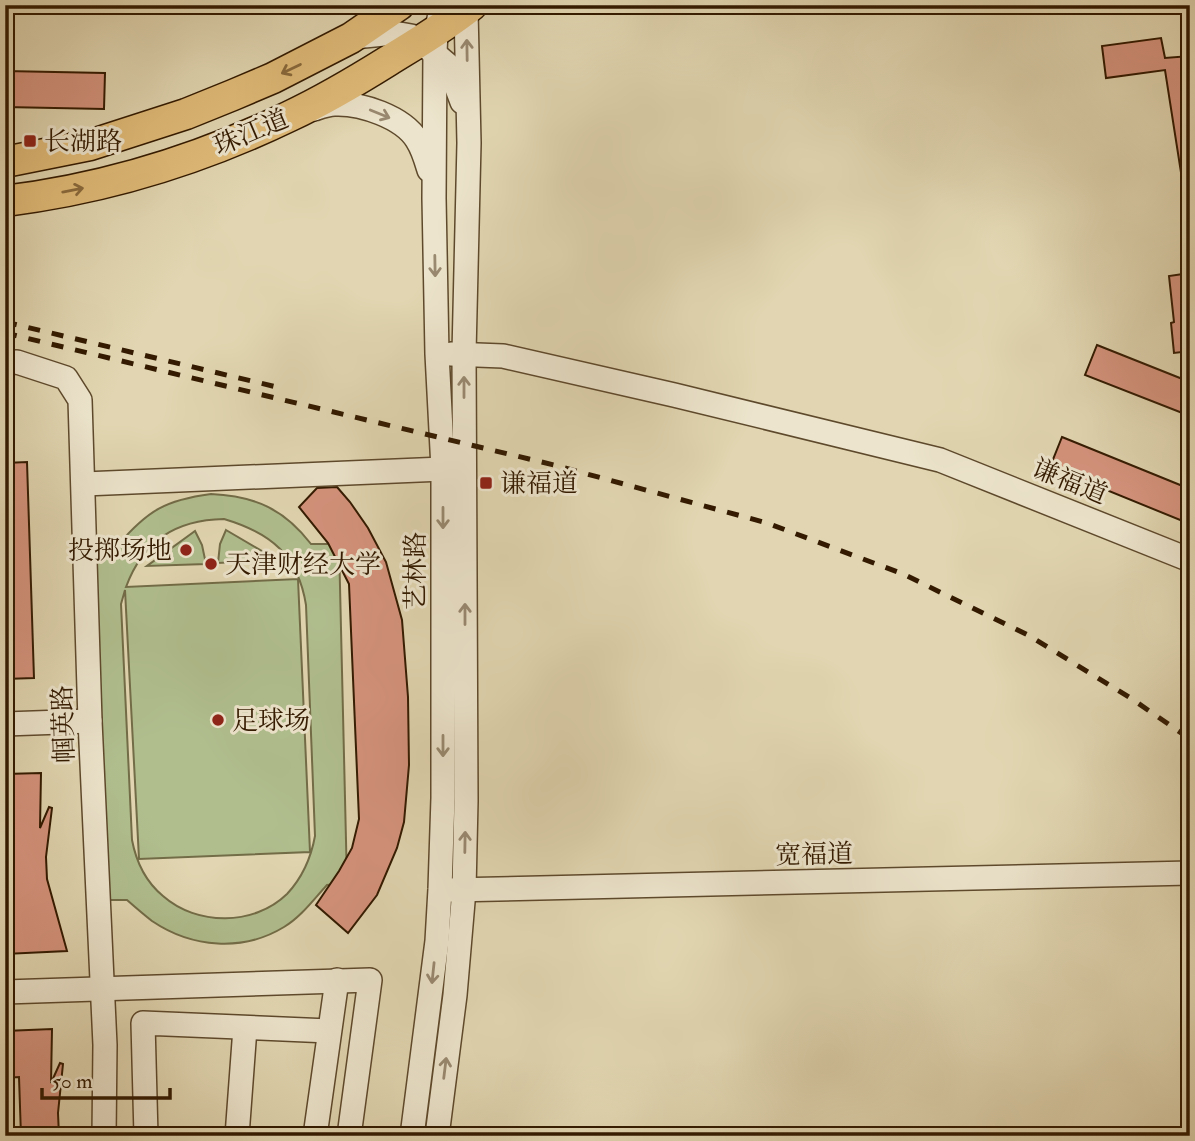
<svg xmlns="http://www.w3.org/2000/svg" width="1195" height="1141" font-family="'IM FELL Double Pica','Noto Serif SC',serif">
	<style>
		.green { fill: #b0be8e; stroke: #726c47; stroke-width: 2; fill-rule: evenodd }
		.building { fill: #d5937d; stroke: #331a00; stroke-width: 2 }
		.lines { fill: none; stroke-linecap: round; stroke-linejoin: round }
		.minor-casing { stroke: #5e492c; stroke-width: 26 }
		.major-casing { stroke: #331a00; stroke-width: 33 }
		.minor { stroke: #ece4cc; stroke-width: 23 }
		.major { stroke: #e0bb78; stroke-width: 30 }
		.rail { stroke: #331a00; stroke-width: 5; stroke-dasharray: 12 12; stroke-linecap: butt }
		.oneway { stroke: #998970 }
		.oneway2 { stroke: #8a6a3c }
		.poi-dot { fill: #8f2418; stroke: #ece4cc; stroke-width: 2.5 }
		.labels { text-anchor: middle; stroke-width: 6; stroke-linejoin: round; paint-order: stroke }
		.street-label { font-size: 26px; fill: #331a00; stroke: #ece4cc }
		.poi-label { font-size: 26px; fill: #331a00; stroke: #ece4cc; text-anchor: start }
	</style>
	<rect width="100%" height="100%" fill="#e1d6b1"/>
	<filter id="stains"><feTurbulence type="fractalNoise" baseFrequency=".00286" numOctaves="4"/><feColorMatrix values="0 0 0 0 .2 0 0 0 0 .09 0 0 0 0 .02 0 0 0 .5 -.17"/></filter>
	<radialGradient id="worn" r=".72"><stop offset=".6" stop-color="#630" stop-opacity="0"/><stop offset="1" stop-color="#630" stop-opacity=".3"/></radialGradient>
	<g class="green">
		<path d="M211 494C255 496 284 509 311 544H339L347 883 327 885C314 899 301 917 284 927 243 952 192 948 152 921 143 914 135 907 127 900H107L94 546 118 545C148 510 166 500 211 494ZM224 519C271 533 298 555 306 605L315 836C311 858 302 878 287 894 254 926 197 926 163 896 146 882 136 861 132 840L121 604 125 590 139 859 310 852 298 579 126 587C143 541 175 520 224 519Z"/>
		<polygon points="226,530 277,560 218,563 220,544"/>
		<polygon points="195,531 202,545 206,564 147,566"/>
	</g>
	<g class="building">
		<polygon points="1161,38 1165,58 1190,56 1190,178 1182,179 1165,70 1106,78 1102,46"/>
		<polygon points="5,71 105,73 104,109 5,107"/>
		<polygon points="1190,273 1190,351 1174,353 1171,323 1174,322 1169,276"/>
		<polygon points="1097,345 1190,382 1190,416 1085,375"/>
		<polygon points="1062,437 1190,489 1190,524 1050,467"/>
		<polygon points="27,462 34,678 5,679 5,463"/>
		<polygon points="337,487 350,502 368,528 386,562 402,620 408,697 409,765 404,822 397,848 377,895 348,933 316,905 339,871 352,848 359,819 349,584 328,543 299,507 317,488"/>
		<polygon points="41,773 40,828 49,807 52,808 46,857 47,879 67,951 5,954 5,910 10,910 8,822 5,822 5,774"/>
		<polygon points="52,1029 51,1083 60,1063 63,1064 58,1113 59,1136 21,1136 19,1077 5,1078 5,1031"/>
	</g>
	<g class="lines">
		<defs>
			<g id="minor">
				<polyline points="354,37 394,33 411,36 421,42 448,65 462,102"/>
				<path d="M314 109C320 107 328 104 335 104 361 103 403 117 417 140 423 149 426 160 429 170"/>
				<polyline points="451,354 503,356 674,395 940,460 1190,560"/>
				<polyline points="5,363 17,362 66,378 80,400 90,721 105,1045 104,1136"/>
				<polyline points="84,484 443,469"/>
				<polyline points="5,724 90,721"/>
				<polyline points="451,890 1190,873"/>
				<polyline points="5,992 370,980 349,1136"/>
				<polyline points="146,1136 143,1023 329,1031"/>
				<polyline points="237,1136 245,1028"/>
				<polyline points="315,1136 337,980"/>
				<polyline points="412,1136 437,941 440,889 443,798 443,469 437,354 434,198 435,52 436,32 442,5"/>
				<polyline points="437,1136 455,995 464,890 466,801 464,353 469,143 466,10 464,5"/>
			</g>
			<g id="major">
				<polyline points="5,162 90,145 186,114 233,95 273,78 351,38 399,5"/>
				<path d="M5 201C103 189 201 159 290 116 324 100 356 81 388 61 417 43 445 27 472 5"/>
			</g>
		</defs>
		<use href="#minor" class="minor-casing"/>
		<use href="#major" class="major-casing"/>
		<use href="#minor" class="minor"/>
		<use href="#major" class="major"/>
		<g class="rail">
			<polyline points="5,322 285,389"/>
			<polyline points="5,333 554,465 767,523 903,574 1028,635 1132,699 1190,739"/>
		</g>
	</g>
	<defs><path id="oneway-shaft" d="M-6 0H5M1.5-3L5.5 0L1.5 3" fill="none" stroke-width="1.6" stroke-linecap="round" stroke-linejoin="round" transform="scale(1.75)"/></defs>
	<g class="oneway">
		<use href="#oneway-shaft" transform="translate(467 50) rotate(-91)"/>
		<use href="#oneway-shaft" transform="translate(380 114) rotate(22)"/>
		<use href="#oneway-shaft" transform="translate(435 266) rotate(89)"/>
		<use href="#oneway-shaft" transform="translate(464 387) rotate(-90)"/>
		<use href="#oneway-shaft" transform="translate(443 518) rotate(90)"/>
		<use href="#oneway-shaft" transform="translate(465 614) rotate(-90)"/>
		<use href="#oneway-shaft" transform="translate(443 746) rotate(90)"/>
		<use href="#oneway-shaft" transform="translate(465 842) rotate(-89)"/>
		<use href="#oneway-shaft" transform="translate(433 973) rotate(96)"/>
		<use href="#oneway-shaft" transform="translate(445 1068) rotate(-83)"/>
	</g>
	<g class="oneway2">
		<use href="#oneway-shaft" transform="translate(291 69) rotate(154)"/>
		<use href="#oneway-shaft" transform="translate(73 190) rotate(-11)"/>
	</g>
	<g class="poi-dot">
		<rect x="23" y="134" width="14" height="14" rx="3.5"/>
		<rect x="479" y="476" width="14" height="14" rx="3.5"/>
		<circle cx="186" cy="550" r="7"/>
		<circle cx="211" cy="564" r="7"/>
		<circle cx="218" cy="720" r="7"/>
	</g>
	<g class="labels">
		<g class="street-label">
			<text transform="translate(251 132) rotate(-23)" y="9">珠江道</text>
			<text transform="translate(1070 481) rotate(22)" y="9">谦福道</text>
			<text transform="translate(415 571) rotate(-90)" y="9">艺林路</text>
			<text transform="translate(63 724) rotate(-92)" y="9">帼英路</text>
			<text transform="translate(814 854) rotate(-1)" y="9">宽福道</text>
		</g>
		<g class="poi-label">
			<text x="44" y="150">长湖路</text>
			<text x="500" y="492">谦福道</text>
			<text x="172" y="559" text-anchor="end">投掷场地</text>
			<text x="225" y="573">天津财经大学</text>
			<text x="232" y="729">足球场</text>
		</g>
	</g>
	<rect width="1195" height="1141" fill="none" stroke="#e1d6b1" stroke-width="28"/>
	<rect x="7" y="7" width="1181" height="1127" fill="none" stroke="#331a00" stroke-width="3.5"/>
	<rect x="14" y="14" width="1167" height="1113" fill="none" stroke="#331a00" stroke-width="2"/>
	<path d="M42 1088v10h128v-10" fill="none" stroke="#331a00" stroke-width="3.5"/>
	<text x="52" y="1088" font-size="21" fill="#331a00" stroke="#ece4cc" stroke-width="5" paint-order="stroke">50 m</text>
	<rect width="100%" height="100%" filter="url(#stains)"/>
	<rect width="100%" height="100%" fill="url(#worn)"/>
</svg>
